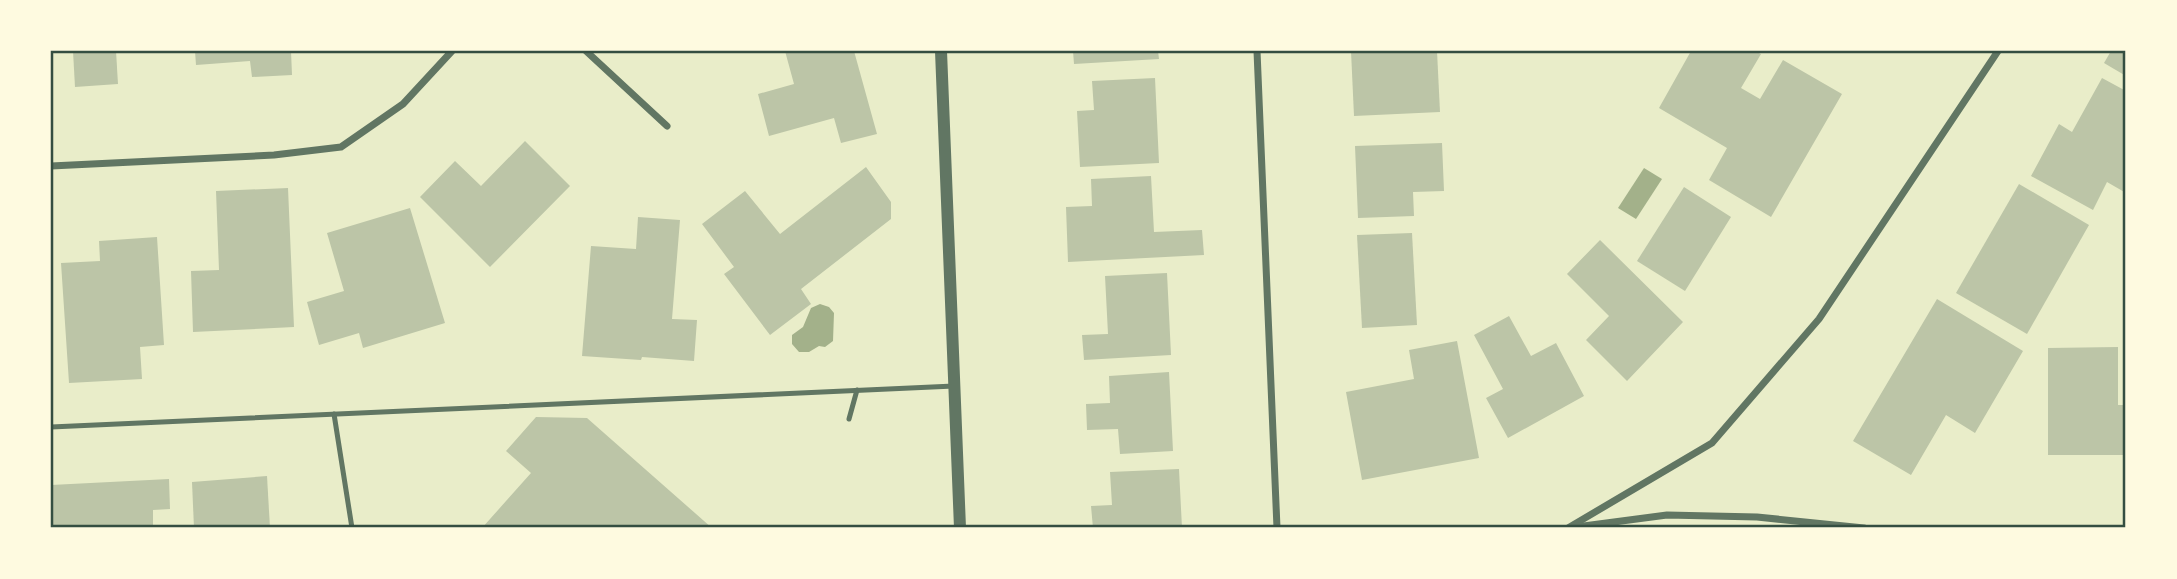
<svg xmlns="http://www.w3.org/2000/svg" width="2177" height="579" font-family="Lato,sans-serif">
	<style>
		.water { fill: #a3b18a }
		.building { fill: #bcc5a7 }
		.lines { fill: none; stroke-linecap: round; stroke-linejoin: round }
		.service { stroke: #617663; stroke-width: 5 }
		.minor { stroke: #617663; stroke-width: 7 }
		.tertiary { stroke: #617663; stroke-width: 12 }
		.neatline { fill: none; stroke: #344e41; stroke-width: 2.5 }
	</style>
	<rect width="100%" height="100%" fill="#e9edc9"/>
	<g class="water">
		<polygon points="1644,168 1662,179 1636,219 1618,208"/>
		<polygon points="820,304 829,307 834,313 833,341 825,347 819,346 809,352 799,352 792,344 792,335 803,327 811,308"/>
	</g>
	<g class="building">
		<polygon points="73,51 116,51 118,84 75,87"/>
		<polygon points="195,51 291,51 292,75 252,77 250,61 196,65"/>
		<polygon points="785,51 854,51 877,134 841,143 834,118 769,136 758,94 794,84"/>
		<polygon points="1073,51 1158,51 1159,59 1074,64"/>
		<polygon points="1351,51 1437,51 1440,112 1354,116"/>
		<polygon points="1691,51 1755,51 1761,54 1741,88 1760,99 1783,60 1842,94 1771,217 1709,180 1727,148 1659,108"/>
		<polygon points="2111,51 2126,51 2126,76 2104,63"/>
		<polygon points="1155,78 1159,163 1080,167 1077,111 1094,110 1092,81"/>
		<polygon points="2102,78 2126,91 2126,193 2107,182 2093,210 2031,176 2059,124 2072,132"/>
		<polygon points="525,141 570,186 490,267 420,197 455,161 481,186"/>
		<polygon points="1442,143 1444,191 1413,192 1414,216 1358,218 1355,146"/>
		<polygon points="866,167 891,202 891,219 801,289 811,304 770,335 724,274 734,267 702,224 745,191 780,234"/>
		<polygon points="1151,176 1154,232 1202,230 1204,255 1068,262 1066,207 1092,206 1091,179"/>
		<polygon points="2019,184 2089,225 2027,334 1956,293"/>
		<polygon points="1684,187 1731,217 1685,291 1637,261"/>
		<polygon points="288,188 294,327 193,332 191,271 219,270 216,191"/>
		<polygon points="410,208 445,323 363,348 359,333 319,345 307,302 344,291 327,233"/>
		<polygon points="638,217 680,220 672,319 697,320 694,361 642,357 641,360 582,356 591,246 636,249"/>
		<polygon points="1412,233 1417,325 1362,328 1357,235"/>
		<polygon points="157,237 164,345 140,347 142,379 69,383 61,263 100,261 99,241"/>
		<polygon points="1600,240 1683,322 1627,381 1586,340 1609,316 1567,274"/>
		<polygon points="1167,273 1171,355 1084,360 1082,335 1108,334 1105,276"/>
		<polygon points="1937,299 2023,351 1975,433 1946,415 1911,475 1853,441"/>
		<polygon points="1509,316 1531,356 1556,343 1584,396 1508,438 1486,398 1503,389 1474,335"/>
		<polygon points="1457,341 1479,458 1362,480 1346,392 1414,379 1409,350"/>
		<polygon points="2118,347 2118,405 2126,405 2126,455 2048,455 2048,348"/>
		<polygon points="1169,372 1173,451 1120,454 1118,429 1087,430 1086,404 1110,403 1109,376"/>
		<polygon points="536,417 587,418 712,528 482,528 531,473 506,451"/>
		<polygon points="1179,469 1182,528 1093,528 1091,506 1112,505 1110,472"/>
		<polygon points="267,476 270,528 194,528 192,482"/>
		<polygon points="169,479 170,509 153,510 153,528 51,528 51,485"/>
	</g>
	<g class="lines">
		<g class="service">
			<polyline points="334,414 352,528"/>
			<polyline points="849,419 857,390"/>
			<polyline points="51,427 954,386"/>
		</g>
		<g class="minor">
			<polyline points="586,51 667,126"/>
			<polyline points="1257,51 1277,528"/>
			<polyline points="51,166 274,155 341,147 403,104 452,51"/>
			<polyline points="1576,527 1667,515 1757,517 1864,528"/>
			<polyline points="1568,528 1712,443 1819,319 1998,51"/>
		</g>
		<polyline class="tertiary" points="941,51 960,528"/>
	</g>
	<rect width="2177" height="579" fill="none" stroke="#fefae0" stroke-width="105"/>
	<rect x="52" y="52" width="2072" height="474" class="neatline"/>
</svg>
